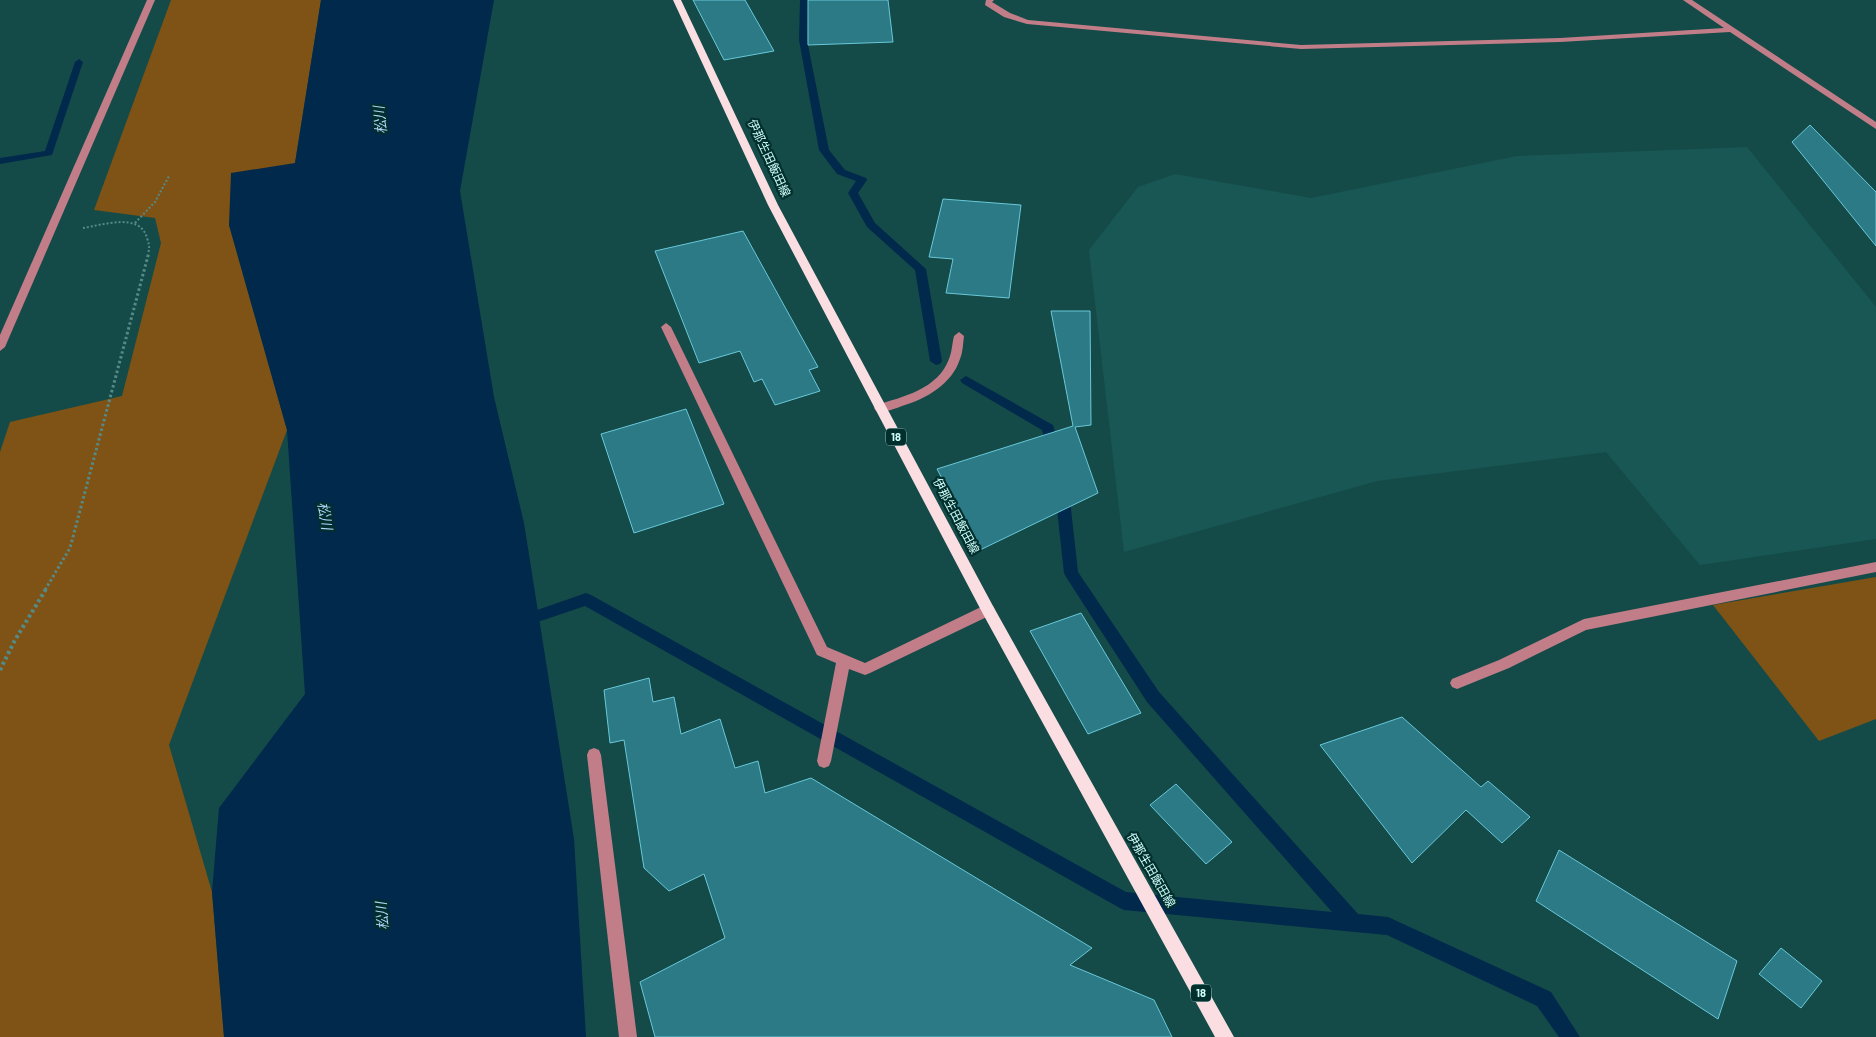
<svg xmlns="http://www.w3.org/2000/svg" width="1876" height="1037" font-family="Barlow,'Noto Sans JP',sans-serif">
	<style>
		.built { fill: #195754 }
		.green { fill: #7e5315 }
		.water { fill: #01294c }
		.lines { fill: none; stroke-linecap: round; stroke-linejoin: round }
		.stream { fill: #01294c; fill-rule: evenodd }
		.building { fill: #2b7a86; stroke: #69c8d9 }
		.path-far2 { stroke: #568a87; stroke-width: 2; stroke-dasharray: 2 2; stroke-linecap: butt }
		.path-far1 { stroke: #568a87; stroke-width: 3; stroke-dasharray: 2.5 2.5; stroke-linecap: butt }
		.path { stroke: #568a87; stroke-width: 4; stroke-dasharray: 3 3; stroke-linecap: butt }
		.minor { fill: #c27e88; fill-rule: evenodd }
		.major { fill: #fbdee1; fill-rule: evenodd }
		.labels { text-anchor: middle; stroke-width: 4.5; stroke-linejoin: round; paint-order: stroke }
		.shield { fill: #012f2d; stroke: #91bfbc; stroke-width: 1 }
		.shield-label { font-size: 11px; font-weight: bold; fill: #cffdf9 }
		.street-label { font-size: 12px; fill: #cffdf9; stroke: #012f2d }
		.water-label { font-size: 14px; font-style: italic; fill: #b1d4f9; stroke: #012f2d }
	</style>
	<rect width="100%" height="100%" fill="#144b48"/>
	<polygon class="built" points="1747,147 1876,307 1876,539 1700,565 1606,452 1377,481 1124,552 1089,250 1138,187 1175,174 1311,198 1517,156"/>
	<g class="green">
		<polygon points="171,0 321,0 295,163 229,225 287,430 169,745 212,892 224,1037 0,1037 0,452 10,422 122,396 161,243 155,218 94,210"/>
		<polygon points="1876,577 1876,719 1819,741 1713,605"/>
	</g>
	<polygon class="water" points="321,0 494,0 460,191 494,397 524,523 574,839 586,1037 224,1037 212,892 219,808 305,694 287,430 229,225 231,173 295,163"/>
	<g class="lines">
		<g class="stream">
			<polygon points="800,0 808,0 807,40 829,150 845,170 866,178 867,180 858,193 875,223 926,269 942,361 940,364 936,365 930,361 915,270 867,227 848,193 856,181 837,174 819,150 799,40"/>
			<polygon points="79,59 83,62 52,155 0,164 0,158 45,151 75,62"/>
			<polygon points="966,376 1053,425 1060,450 1058,453 1048,453 1042,430 962,383 960,380"/>
			<polygon points="1062,486 1067,487 1069,491 1078,572 1159,692 1358,914 1388,917 1551,992 1580,1037 1559,1037 1537,1006 1387,935 1124,910 1118,907 585,606 523,627 518,625 516,621 518,617 523,615 586,593 591,595 1126,892 1332,912 1147,702 1066,577 1064,573 1055,491 1057,487"/>
		</g>
	</g>
	<g class="building">
		<polygon points="693,0 745,0 774,51 724,60"/>
		<polygon points="808,0 888,0 893,42 808,45"/>
		<polygon points="1810,125 1876,192 1876,246 1792,142"/>
		<polygon points="943,199 1021,205 1009,298 946,293 953,259 929,257"/>
		<polygon points="743,231 818,367 809,370 820,391 775,405 762,379 754,382 740,351 699,363 655,251"/>
		<polygon points="1051,311 1090,311 1091,425 1075,427 1098,493 980,550 937,469 1073,426"/>
		<polygon points="686,409 724,504 634,533 601,434"/>
		<polygon points="1081,613 1141,713 1088,734 1030,631"/>
		<polygon points="649,678 653,702 674,697 681,734 720,719 735,768 758,761 765,793 811,778 1092,948 1070,965 1154,1000 1172,1037 655,1037 640,982 725,938 704,874 669,891 644,868 624,740 610,743 604,690"/>
		<polygon points="1402,717 1481,787 1488,781 1530,817 1502,843 1466,810 1412,863 1320,745"/>
		<polygon points="1176,784 1232,842 1206,864 1150,805"/>
		<polygon points="1559,850 1737,961 1718,1019 1536,901"/>
		<polygon points="1781,948 1822,981 1801,1008 1759,974"/>
	</g>
	<g class="lines">
		<g class="path-far2">
			<polyline points="135,223 155,202 169,176"/>
			<path d="M83 228C103 225 140 212 147 238 149 244 150 247 148 254"/>
		</g>
		<polyline class="path-far1" points="45,590 70,548 149,252"/>
		<polyline class="path" points="0,670 15,640 46,589"/>
		<g class="minor">
			<polygon points="147,0 155,0 5,347 0,351 0,335"/>
			<polygon points="986,0 994,0 992,2 1010,13 1028,20 1301,45 1560,38 1724,28 1683,0 1692,0 1876,122 1876,129 1730,32 1560,42 1301,49 1027,24 1004,17 985,5"/>
			<polygon points="666,323 671,327 827,647 865,663 983,606 988,604 993,606 995,610 993,614 870,673 865,675 849,669 831,761 829,766 824,768 819,766 817,761 836,663 817,655 661,327"/>
			<path d="M959 332 964 336C963 343 963 352 960 359 952 384 926 399 902 406 894 409 884 413 876 411L874 408 876 405C903 397 938 389 949 359 952 352 952 344 954 336Z"/>
			<polygon points="1876,562 1876,572 1586,630 1509,668 1462,687 1457,689 1452,687 1450,683 1452,679 1499,660 1584,619"/>
			<polygon points="594,748 599,750 601,755 637,1037 619,1037 587,755 589,750"/>
		</g>
		<polygon class="major" points="673,0 681,0 778,205 993,606 1234,1037 1215,1037 983,614 768,205"/>
	</g>
	<g class="labels">
		<g class="shield">
			<rect x="886" y="428.5" width="20" height="17" rx="4"/>
			<rect x="1191" y="984.5" width="20" height="17" rx="4"/>
		</g>
		<g class="shield-label">
			<text x="896" y="441">18</text>
			<text x="1201" y="997">18</text>
		</g>
		<g class="street-label">
			<text transform="translate(769 158) rotate(65)" y="4">伊那生田飯田線</text>
			<text transform="translate(956 516) rotate(62)" y="4">伊那生田飯田線</text>
			<text transform="translate(1151 870) rotate(60)" y="4">伊那生田飯田線</text>
		</g>
		<g class="water-label">
			<text transform="translate(380 120) rotate(-96)" y="5">松川</text>
			<text transform="translate(325 516) rotate(80)" y="5">松川</text>
			<text transform="translate(382 916) rotate(-95)" y="5">松川</text>
		</g>
	</g>
</svg>
